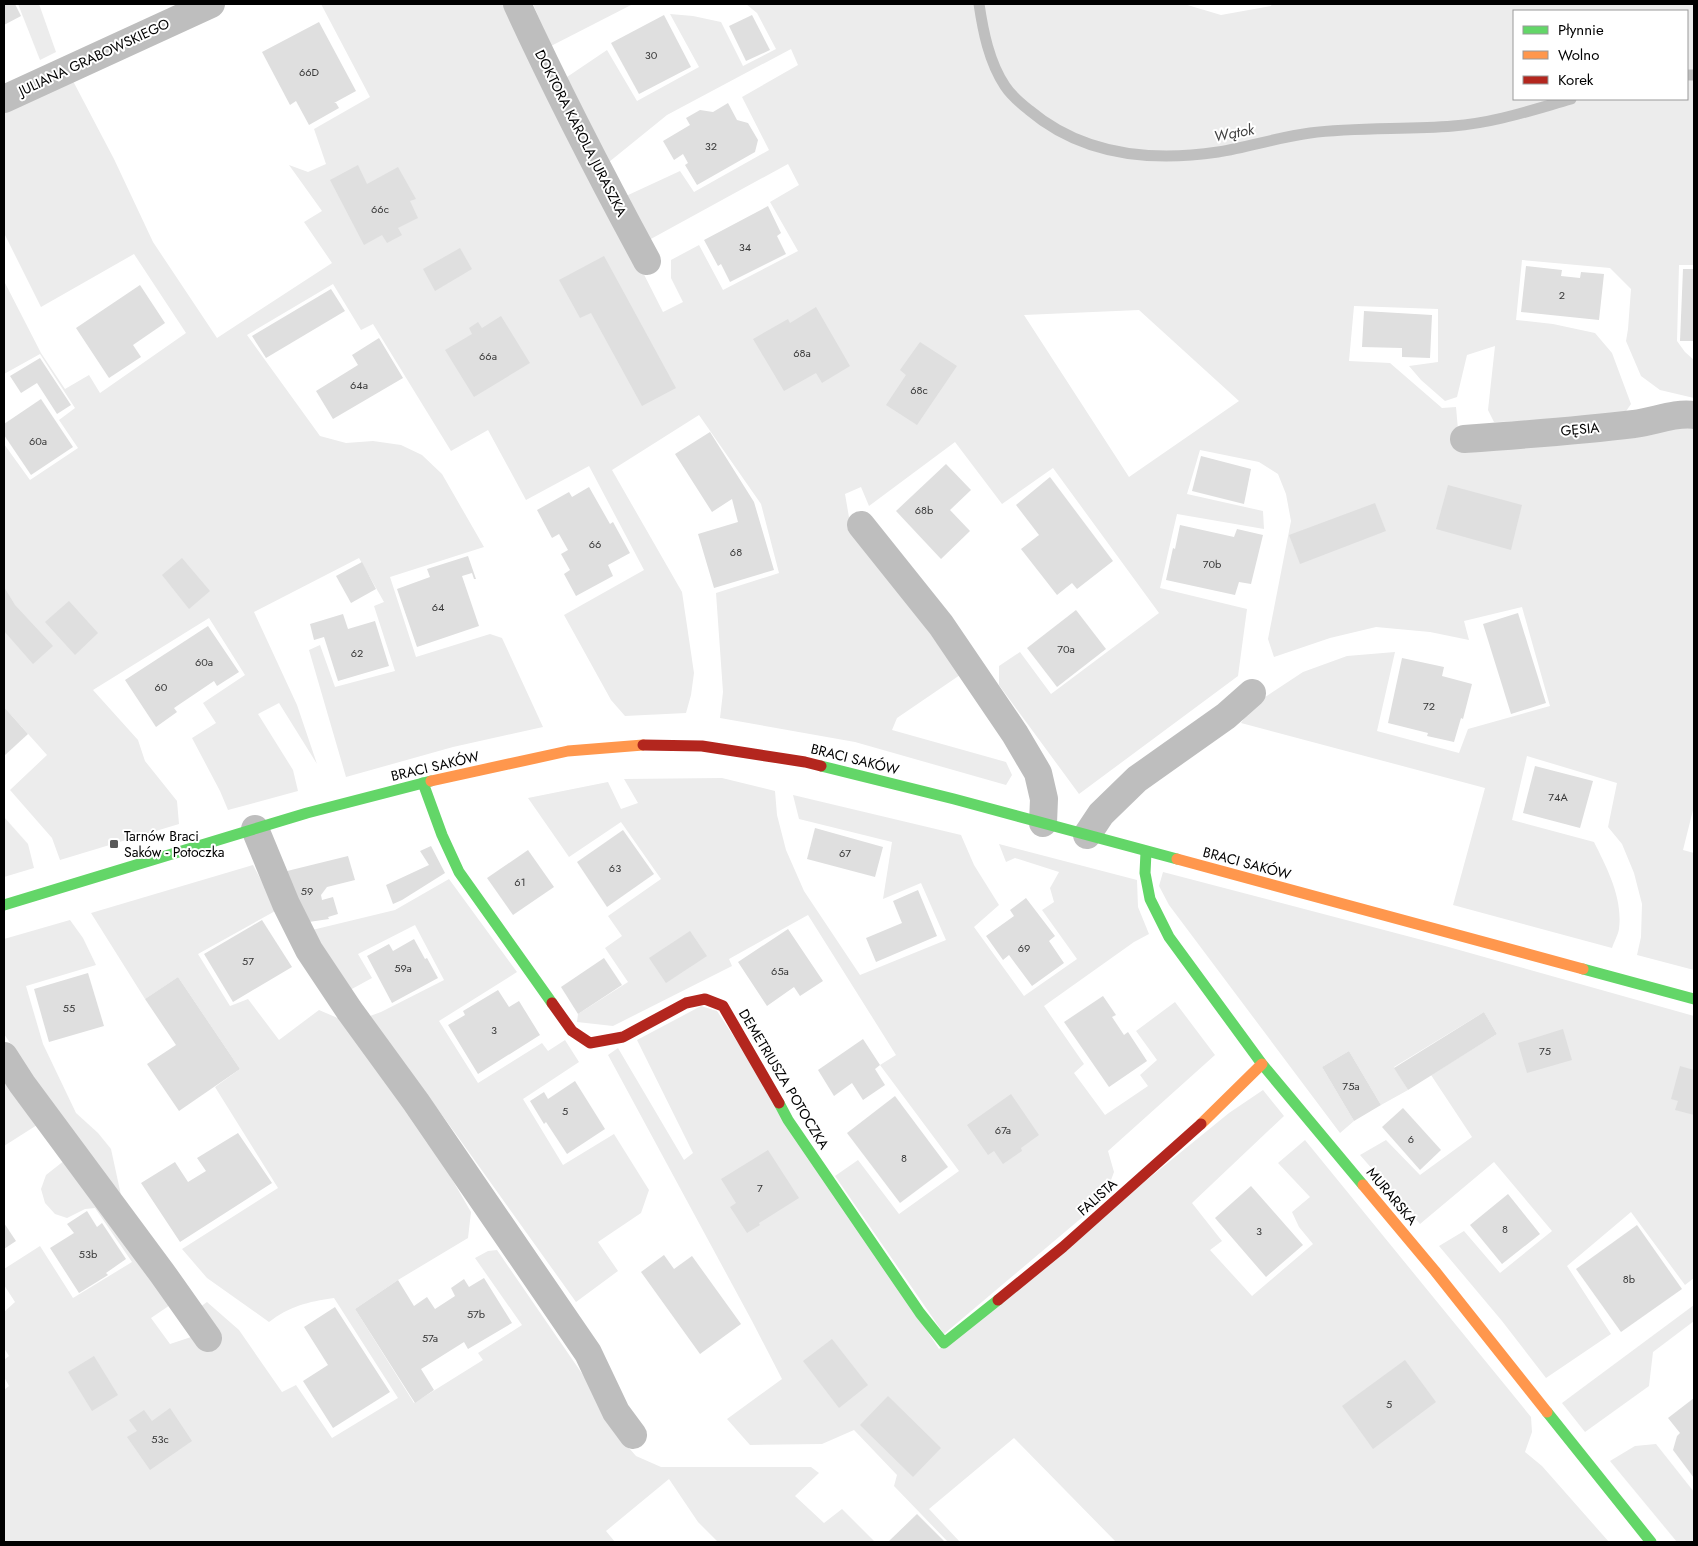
<svg xmlns="http://www.w3.org/2000/svg" width="1698" height="1546" font-family="Jost,sans-serif">
	<style>
		.green { fill: #ececec; fill-rule: evenodd }
		.lines { fill: none; stroke-linecap: round; stroke-linejoin: round }
		.stream { stroke: #bfbfbf; stroke-width: 11 }
		.building { fill: #dfdfdf }
		.street { stroke: #bebebe; stroke-width: 28 }
		.fast { stroke: #63d668; stroke-width: 11 }
		.slow { stroke: #ff974d; stroke-width: 11 }
		.jam { stroke: #b3261e; stroke-width: 11 }
		.poi-dot { fill: #595959; stroke: #fff; stroke-width: 2 }
		.labels { text-anchor: middle; stroke-width: 4; stroke-linejoin: round; paint-order: stroke }
		.number-label { font-size: 11px; fill: #383838 }
		.street-label { font-size: 14px; fill: #000; stroke: #fff }
		.poi-label { font-size: 14px; fill: #000; stroke: #fff; text-anchor: start }
		.water-label { font-size: 15px; font-style: italic; fill: #444; stroke: #fff }
	</style>
	<rect width="100%" height="100%" fill="#fff"/>
	<g class="green">
		<polygon points="18,4 39,4 56,52 40,60"/>
		<path d="M321 4H507L663 312 683 302 671 278V260L699 245 723 290 798 251 770 202 799 185 788 164 649 240 626 196 680 171 694 192 769 150 742 97 798 65 791 49 667 115 609 162 567 77 607 50 637 101 699 67 670 14 693 16 721 22 743 66 776 49 757 13 746 4H1184L1221 15 1271 6 1272 4H1694V265H1679L1677 341 1685 352 1694 360V398L1660 390 1641 376 1626 341 1628 329 1631 289 1610 268 1522 260 1516 320 1553 324 1595 333 1612 353 1631 404 1622 417 1591 420 1494 422 1488 410 1495 346 1467 355 1457 397 1445 401 1421 380 1409 366 1438 362V309L1354 306 1349 361 1390 363 1442 408 1456 407 1460 452 1543 440 1694 424V806L1683 850 1694 853V970L1637 955 1641 937 1642 904 1634 873 1622 844 1608 827 1617 783 1527 756 1512 820 1594 842C1607 868 1623 898 1619 929 1618 935 1614 942 1612 948L1453 905 1485 788 1241 723 1253 705 1303 672 1347 656 1395 652 1377 731 1459 753 1468 729 1550 706 1522 607 1464 621 1469 640 1430 632 1376 627 1330 638 1274 657 1268 639 1291 521 1286 494 1278 474 1259 462 1200 450 1187 494 1263 511 1264 529 1177 514 1160 588 1247 609 1238 676 1079 794 999 685V666L1020 652 1051 694 1159 613 1053 468 1002 504 955 442 869 506 861 487 845 494 850 523 960 675 897 718 892 730 1006 762 1012 775 1006 785 855 742 720 718 723 692 716 593 779 573 761 504 699 415 612 470 682 592 694 673 691 695 686 713 625 716 611 700 564 615 644 570 589 466 526 500 488 430 451 451 373 324 361 330 333 284 247 335 320 436 346 443 373 441 401 445 422 455 442 474 484 547 390 577 416 657 490 634 502 638 543 727 453 747 346 777 309 650 320 645 335 687 395 671 374 606 384 602 359 558 254 612 297 705 317 764 279 703 258 714 293 770 298 791 228 810 220 791 192 738 216 723 203 703 245 675 209 618 93 690 138 740 145 761 177 801 179 824 60 860 52 838 10 790 47 755 4 707V444L30 480 78 448 59 420 75 408 40 354 4 374V281L41 353 65 389 89 375 100 393 186 333 134 254 41 307 4 233V113L73 81 114 159 153 242 217 338 332 263 304 222 322 211 289 165 308 172 326 164 314 129 370 97ZM1514 11H1687V99H1514ZM1139 310 1239 401 1129 477 1024 315Z"/>
		<polygon points="533,4 633,4 551,46"/>
		<polygon points="722,778 775,791 777,815 786,850 804,891 860,975 946,940 921,883 883,899 892,842 799,819 793,795 961,835 974,865 999,905 974,927 1024,996 1077,959 1042,910 1054,902 1050,888 1059,872 1015,858 1006,862 999,844 1137,880 1138,907 1149,934 1134,942 1044,1006 1084,1064 1074,1073 1105,1115 1148,1086 1140,1075 1157,1060 1136,1031 1175,1002 1215,1055 1108,1151 1114,1172 1104,1199 944,1334 835,1176 858,1160 899,1214 959,1171 880,1065 896,1055 808,915 729,959 732,966 613,1026 577,1022 578,1014 628,982 605,948 622,936 608,916 661,879 621,822 569,857 528,798 608,782 621,809 638,803 624,779"/>
		<polygon points="4,817 28,844 34,868 4,877"/>
		<path d="M253 865 277 910 198 954 230 1006 248 999 279 1040 319 1010 347 1022 413 1112 471 1212 468 1238 398 1280 355 1309 414 1403 483 1360 478 1353 522 1325 475 1258 488 1251 497 1250 583 1375 622 1440 636 1456 661 1467H811L819 1473 795 1496 824 1523 842 1509 874 1541 873 1542H718L698 1522 669 1479 606 1531 615 1542H4V1390L9 1386 4 1377V1360L9 1356 4 1348V1312L15 1302 4 1285V1269L40 1246 73 1298 132 1262 95 1208 85 1209 67 1218 55 1214 45 1203 41 1189 46 1175 65 1160 176 1301 151 1318 170 1344 197 1335 200 1307 207 1302 239 1330 282 1392 296 1385 332 1438 398 1398 334 1298C307 1302 290 1306 269 1322L207 1278 182 1249 278 1188 215 1087 240 1069 178 977 145 999 91 913Z"/>
		<polygon points="1163,872 1445,946 1694,1016 1694,1278 1685,1285 1631,1212 1567,1266 1611,1334 1546,1378 1502,1321 1439,1246 1464,1231 1500,1273 1552,1231 1494,1162 1420,1224 1360,1155 1386,1140 1420,1175 1472,1137 1431,1075 1497,1034 1484,1012 1394,1067 1408,1090 1381,1105 1349,1051 1322,1067 1354,1121 1340,1133 1169,905 1159,886"/>
		<polygon points="449,879 517,972 439,1021 478,1083 542,1043 548,1051 565,1040 579,1062 523,1099 563,1165 614,1134 649,1190 641,1213 598,1242 618,1271 576,1302 458,1137 370,1016 381,1012 444,980 415,925 358,954 372,978 350,990 308,931 395,910"/>
		<polygon points="70,920 83,938 96,965 26,986 43,1044 76,1113 98,1133 111,1149 124,1209 4,1034 4,939"/>
		<polygon points="701,1006 717,1011 939,1349 1229,1113 1263,1090 1284,1116 1192,1203 1222,1241 1210,1250 1252,1296 1313,1244 1299,1227 1292,1212 1310,1197 1278,1163 1305,1140 1531,1417 1532,1432 1525,1452 1542,1466 1609,1542 1116,1542 1014,1438 929,1509 960,1542 948,1542 894,1486 897,1475 854,1430 822,1444 750,1445 727,1419 782,1379 752,1321 608,1055 618,1048 684,1160 693,1153 637,1040"/>
		<polygon points="4,1079 37,1125 4,1146"/>
		<polygon points="1694,1305 1694,1321 1653,1352 1649,1386 1585,1432 1562,1403"/>
		<polygon points="1656,1444 1694,1492 1694,1542 1677,1542 1610,1461 1635,1446"/>
	</g>
	<g class="lines">
		<g class="stream">
			<path d="M979 4C983 31 989 62 1005 86 1011 95 1020 103 1029 110 1082 155 1151 162 1218 152 1249 147 1279 137 1310 133 1357 127 1406 130 1453 126 1494 123 1532 110 1571 99"/>
			<polyline points="1687,75 1694,75"/>
		</g>
	</g>
	<g class="building">
		<polygon points="4,4 15,4 21,16 4,25"/>
		<polygon points="664,15 691,67 639,94 611,43"/>
		<polygon points="752,15 770,50 746,61 729,26"/>
		<polygon points="319,22 356,91 334,103 336,103 339,108 309,125 296,101 290,105 262,52"/>
		<polygon points="728,103 737,120 748,123 758,140 755,152 697,185 685,165 688,163 683,154 674,160 663,141 690,125 686,118 700,110 713,112"/>
		<polygon points="358,165 367,184 398,167 416,199 410,201 418,218 398,228 402,235 387,243 382,235 364,245 330,180"/>
		<polygon points="768,206 781,233 777,236 786,254 730,282 721,264 718,266 704,240"/>
		<polygon points="460,248 472,269 435,291 423,269"/>
		<polygon points="604,256 676,388 642,406 591,313 580,318 559,280"/>
		<polygon points="1526,266 1562,270 1561,276 1580,278 1581,272 1604,274 1599,320 1521,312"/>
		<polygon points="1683,269 1694,269 1694,341 1680,341"/>
		<polygon points="140,285 165,323 133,345 141,357 109,378 76,328"/>
		<polygon points="331,289 345,311 266,358 252,336"/>
		<polygon points="816,307 850,366 822,383 816,373 784,391 753,339 788,319 790,323"/>
		<polygon points="1364,311 1432,315 1430,358 1402,357 1402,348 1362,347"/>
		<polygon points="501,316 530,363 474,397 445,350 472,334 469,328 478,322 482,328"/>
		<polygon points="379,338 403,378 333,419 316,391 358,365 352,355"/>
		<polygon points="920,342 957,366 917,425 886,405 906,375 900,370"/>
		<polygon points="40,358 71,405 57,414 37,383 21,393 10,376"/>
		<polygon points="41,399 73,447 31,475 4,435 4,424"/>
		<polygon points="710,432 754,502 774,570 714,588 698,534 738,522 732,499 712,512 675,454"/>
		<polygon points="1201,456 1251,469 1244,504 1192,491"/>
		<polygon points="946,464 971,490 950,510 970,531 941,559 896,511"/>
		<polygon points="1050,477 1113,561 1077,589 1072,583 1057,595 1021,549 1039,535 1016,505"/>
		<polygon points="1448,485 1522,505 1511,550 1436,529"/>
		<polygon points="589,487 610,524 613,522 630,553 608,565 613,576 576,596 564,574 570,570 561,554 568,550 559,534 552,538 537,510 569,492 572,497"/>
		<polygon points="1375,503 1386,531 1300,564 1289,535"/>
		<polygon points="1180,525 1234,537 1237,529 1263,535 1251,584 1239,582 1235,595 1166,580 1173,548 1175,549"/>
		<polygon points="468,556 476,579 474,579 472,573 462,576 479,626 417,647 397,589 430,577 427,569"/>
		<polygon points="182,558 210,591 189,609 162,575"/>
		<polygon points="362,562 376,589 351,603 336,576"/>
		<polygon points="4,587 15,605 53,646 33,664 4,631"/>
		<polygon points="69,601 98,633 75,655 45,622"/>
		<polygon points="1076,610 1106,649 1057,687 1027,648"/>
		<polygon points="1518,613 1546,703 1511,714 1483,624"/>
		<polygon points="343,614 348,629 375,621 389,666 338,681 324,637 314,640 310,624"/>
		<polygon points="208,626 239,672 217,686 214,681 174,708 177,712 156,727 125,680"/>
		<polygon points="1402,658 1444,667 1442,676 1472,684 1463,719 1461,718 1454,742 1427,736 1428,733 1388,723"/>
		<polygon points="4,707 28,734 4,756"/>
		<polygon points="1535,766 1593,781 1580,828 1523,813"/>
		<polygon points="815,828 883,847 875,877 807,859"/>
		<polygon points="623,830 654,874 607,907 577,862"/>
		<polygon points="431,846 445,873 402,900 393,904 386,885 429,865 420,851"/>
		<polygon points="528,850 554,887 513,915 487,878"/>
		<polygon points="348,856 355,880 327,887 321,895 322,900 333,897 338,914 328,917 329,919 302,923 283,872"/>
		<polygon points="918,890 937,936 876,962 866,938 902,923 893,901"/>
		<polygon points="1026,898 1055,936 1049,941 1064,963 1032,986 1009,955 1003,960 986,936 1014,916 1010,910"/>
		<polygon points="262,920 292,967 233,1002 204,954"/>
		<polygon points="788,929 823,981 800,996 794,987 767,1006 738,962"/>
		<polygon points="690,931 707,956 666,983 649,958"/>
		<polygon points="414,939 425,959 427,958 438,978 392,1003 367,956 389,944 393,951"/>
		<polygon points="604,958 622,985 578,1014 561,987"/>
		<polygon points="88,973 104,1026 49,1042 34,989"/>
		<polygon points="178,977 240,1069 179,1111 147,1064 176,1045 145,999"/>
		<polygon points="498,990 509,1007 519,1001 540,1035 478,1074 448,1025 465,1015 463,1011"/>
		<polygon points="1103,996 1116,1015 1112,1017 1124,1035 1128,1032 1147,1061 1109,1087 1064,1022"/>
		<polygon points="1484,1012 1497,1034 1408,1090 1394,1068"/>
		<polygon points="1563,1029 1572,1060 1527,1073 1518,1043"/>
		<polygon points="863,1039 880,1065 875,1069 885,1085 863,1100 852,1083 834,1096 818,1070"/>
		<polygon points="1349,1051 1381,1105 1354,1121 1322,1067"/>
		<polygon points="1680,1066 1694,1070 1694,1115 1675,1110 1678,1101 1671,1099"/>
		<polygon points="575,1081 605,1129 567,1154 546,1122 544,1124 530,1101 544,1092 548,1099"/>
		<polygon points="1011,1094 1039,1135 1021,1148 1022,1151 1003,1164 994,1151 988,1155 967,1125"/>
		<polygon points="895,1096 948,1167 900,1203 847,1133"/>
		<polygon points="1403,1108 1441,1150 1420,1170 1382,1127"/>
		<polygon points="238,1133 272,1183 180,1242 141,1183 175,1162 188,1182 206,1171 197,1158"/>
		<polygon points="768,1150 799,1198 759,1223 760,1225 747,1233 730,1207 736,1203 721,1179"/>
		<polygon points="1251,1186 1303,1245 1266,1277 1215,1218"/>
		<polygon points="1508,1194 1540,1234 1502,1264 1470,1225"/>
		<polygon points="87,1211 97,1227 102,1223 126,1259 106,1273 108,1275 79,1293 50,1248 74,1233 67,1224"/>
		<polygon points="4,1223 16,1241 4,1249"/>
		<polygon points="1637,1225 1682,1289 1621,1332 1576,1269"/>
		<polygon points="664,1255 674,1269 692,1256 741,1324 700,1354 641,1272"/>
		<polygon points="484,1278 512,1323 468,1349 464,1342 421,1369 434,1390 415,1403 355,1309 398,1280 414,1306 427,1297 435,1309 455,1296 451,1288 464,1279 469,1287"/>
		<polygon points="335,1307 390,1392 333,1428 303,1381 328,1365 304,1327"/>
		<polygon points="832,1339 868,1385 839,1408 803,1361"/>
		<polygon points="94,1356 118,1395 92,1411 68,1372"/>
		<polygon points="1405,1360 1436,1402 1373,1449 1342,1406"/>
		<polygon points="888,1396 941,1448 913,1477 860,1425"/>
		<polygon points="1694,1398 1694,1478 1673,1450 1677,1436 1680,1433 1668,1418"/>
		<polygon points="170,1408 192,1441 150,1470 127,1437 137,1431 129,1420 144,1410 152,1421"/>
		<polygon points="917,1514 945,1542 888,1542"/>
	</g>
	<g class="lines">
		<g class="street">
			<path d="M517 4C557 91 601 176 647 261"/>
			<polyline points="4,99 211,4"/>
			<path d="M1464 439C1521 435 1577 431 1634 424 1654 422 1674 412 1694 415"/>
			<polyline points="861,525 941,625 1015,734 1038,773 1044,799 1043,823"/>
			<polyline points="255,829 286,904 309,950 349,1010 416,1102 588,1353 616,1412 633,1435"/>
			<polyline points="1087,835 1101,814 1137,779 1226,716 1252,693"/>
			<polyline points="4,1056 22,1084 162,1273 208,1338"/>
		</g>
		<g class="fast">
			<polyline points="821,766 954,799 1177,859"/>
			<polyline points="423,783 442,835 459,872 552,1003"/>
			<polyline points="1146,852 1145,873 1150,899 1169,937 1262,1064 1363,1185"/>
			<polyline points="4,905 307,813 431,781"/>
			<polyline points="1583,969 1694,999"/>
			<polyline points="779,1103 788,1120 920,1313 944,1343 998,1300"/>
			<polyline points="1547,1412 1651,1542"/>
		</g>
		<g class="slow">
			<polyline points="431,781 568,751 643,745"/>
			<polyline points="1177,859 1583,969"/>
			<polyline points="1201,1124 1262,1064"/>
			<polyline points="1363,1185 1435,1271 1547,1412"/>
		</g>
		<g class="jam">
			<polyline points="643,745 702,746 805,762 821,766"/>
			<polyline points="552,1003 572,1031 590,1043 623,1037 686,1003 705,999 723,1006 779,1103"/>
			<polyline points="998,1300 1063,1247 1201,1124"/>
		</g>
	</g>
	<rect class="poi-dot" x="109" y="839" width="10" height="10" rx="2.5"/>
	<g class="labels">
		<g class="number-label">
			<text x="651" y="59">30</text>
			<text x="309" y="76">66D</text>
			<text x="711" y="150">32</text>
			<text x="380" y="213">66c</text>
			<text x="745" y="251">34</text>
			<text x="1562" y="299">2</text>
			<text x="802" y="357">68a</text>
			<text x="488" y="360">66a</text>
			<text x="359" y="389">64a</text>
			<text x="919" y="394">68c</text>
			<text x="38" y="445">60a</text>
			<text x="924" y="514">68b</text>
			<text x="595" y="548">66</text>
			<text x="736" y="556">68</text>
			<text x="1212" y="568">70b</text>
			<text x="438" y="611">64</text>
			<text x="1066" y="653">70a</text>
			<text x="357" y="657">62</text>
			<text x="204" y="666">60a</text>
			<text x="161" y="691">60</text>
			<text x="1429" y="710">72</text>
			<text x="1558" y="801">74A</text>
			<text x="845" y="857">67</text>
			<text x="615" y="872">63</text>
			<text x="520" y="886">61</text>
			<text x="307" y="895">59</text>
			<text x="1024" y="952">69</text>
			<text x="248" y="965">57</text>
			<text x="403" y="972">59a</text>
			<text x="780" y="975">65a</text>
			<text x="69" y="1012">55</text>
			<text x="494" y="1034">3</text>
			<text x="1545" y="1055">75</text>
			<text x="1351" y="1090">75a</text>
			<text x="565" y="1115">5</text>
			<text x="1003" y="1134">67a</text>
			<text x="1411" y="1143">6</text>
			<text x="904" y="1162">8</text>
			<text x="760" y="1192">7</text>
			<text x="1505" y="1233">8</text>
			<text x="1259" y="1235">3</text>
			<text x="88" y="1258">53b</text>
			<text x="1629" y="1283">8b</text>
			<text x="476" y="1318">57b</text>
			<text x="430" y="1342">57a</text>
			<text x="1389" y="1408">5</text>
			<text x="160" y="1443">53c</text>
		</g>
		<g class="street-label">
			<text transform="translate(94 57) rotate(-25)" y="5">JULIANA GRABOWSKIEGO</text>
			<text transform="translate(581 133) rotate(63)" y="5">DOKTORA KAROLA JURASZKA</text>
			<text transform="translate(1580 429) rotate(-5)" y="5">GĘSIA</text>
			<text transform="translate(855 759) rotate(14)" y="5">BRACI SAKÓW</text>
			<text transform="translate(435 766) rotate(-13)" y="5">BRACI SAKÓW</text>
			<text transform="translate(1247 863) rotate(15)" y="5">BRACI SAKÓW</text>
			<text transform="translate(784 1079) rotate(59)" y="5">DEMETRIUSZA POTOCZKA</text>
			<text transform="translate(1392 1196) rotate(50)" y="5">MURARSKA</text>
			<text transform="translate(1097 1197) rotate(-42)" y="5">FALISTA</text>
		</g>
		<g class="poi-label">
			<text x="124" y="841">Tarnów Braci<tspan x="124" dy="16">Saków - Potoczka</tspan></text>
		</g>
		<g class="water-label">
			<text transform="translate(1234 133) rotate(-11)" y="5">Wątok</text>
		</g>
	</g>
	<rect width="1698" height="1546" fill="none" stroke="#000000" stroke-width="10"/>
	<rect x="1513" y="10" width="175" height="90" fill="#ffffff" stroke="#999999"/>
	<rect x="1523" y="26" width="25" height="8" fill="#63d668" stroke="#999999"/>
	<text x="1558" y="35" font-size="15" fill="#000000">Płynnie</text>
	<rect x="1523" y="51" width="25" height="8" fill="#ff974d" stroke="#999999"/>
	<text x="1558" y="60" font-size="15" fill="#000000">Wolno</text>
	<rect x="1523" y="76" width="25" height="8" fill="#b3261e" stroke="#999999"/>
	<text x="1558" y="85" font-size="15" fill="#000000">Korek</text>
</svg>
